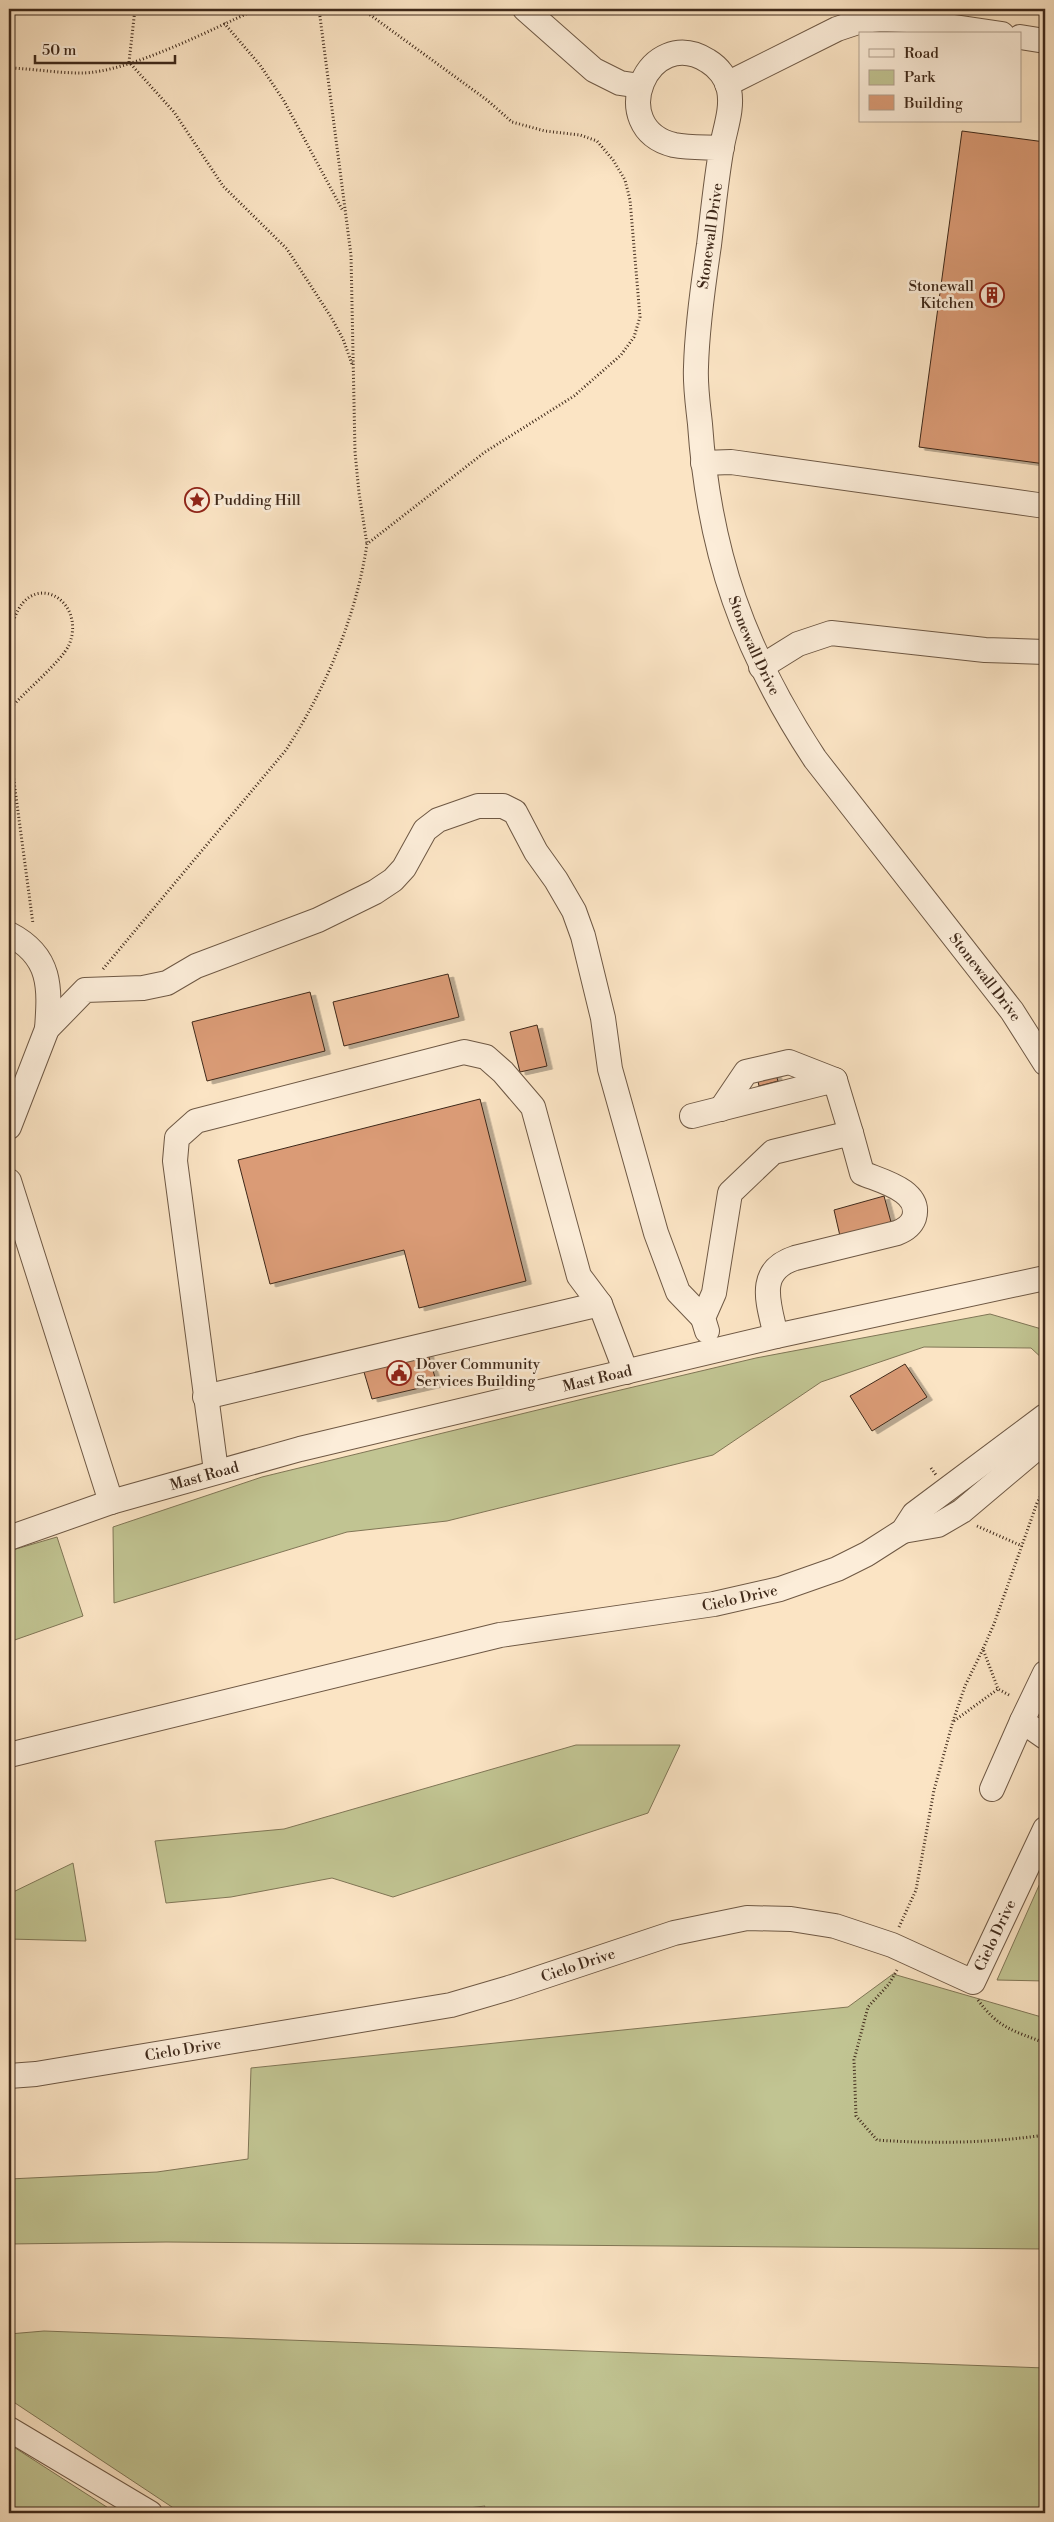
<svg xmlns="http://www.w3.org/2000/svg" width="1054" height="2522" font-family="'Libre Bodoni',serif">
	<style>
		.green { fill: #c1c492; stroke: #807656 }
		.building { fill: #da9b76; stroke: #3f291a; filter: url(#shadow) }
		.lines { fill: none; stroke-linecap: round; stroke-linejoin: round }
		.minor-casing { stroke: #6e5844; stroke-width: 26 }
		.path { stroke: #3f291a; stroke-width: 3; stroke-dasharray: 1 2.5; stroke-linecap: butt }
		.minor { stroke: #fcedd9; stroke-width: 24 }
		.labels { text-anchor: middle; stroke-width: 5; stroke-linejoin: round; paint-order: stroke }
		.street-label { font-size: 15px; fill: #3f291a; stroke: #fcedd9 }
		.poi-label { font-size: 15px; fill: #3f291a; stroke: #fcedd9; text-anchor: start }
	</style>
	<defs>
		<filter id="shadow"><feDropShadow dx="5.5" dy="3" stdDeviation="0" flood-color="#0004"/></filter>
	</defs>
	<rect width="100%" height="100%" fill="#fbe4c4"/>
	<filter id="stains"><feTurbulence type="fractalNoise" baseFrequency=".004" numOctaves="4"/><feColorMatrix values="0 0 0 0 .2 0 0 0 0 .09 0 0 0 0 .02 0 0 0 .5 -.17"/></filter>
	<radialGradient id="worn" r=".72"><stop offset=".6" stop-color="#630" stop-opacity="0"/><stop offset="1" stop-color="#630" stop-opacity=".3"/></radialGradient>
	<g class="green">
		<polygon points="990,1314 1045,1330 1045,1361 1031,1348 924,1347 821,1382 713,1455 447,1521 347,1532 114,1603 113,1527 262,1477 591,1397 756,1358"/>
		<polygon points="57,1537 83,1616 9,1642 9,1551"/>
		<polygon points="576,1745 680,1745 648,1813 393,1897 332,1878 231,1897 166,1903 155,1841 284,1829"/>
		<polygon points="73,1863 86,1941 9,1939 9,1894"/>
		<polygon points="1045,1872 1045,1981 997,1980"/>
		<polygon points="893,1974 1045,2018 1045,2249 166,2242 9,2244 9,2179 157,2172 248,2159 251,2068 848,2007"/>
		<polygon points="44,2331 1045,2368 1045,2513 481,2513 485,2506 427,2513 181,2513 9,2399 9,2334"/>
		<polygon points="9,2444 116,2513 9,2513"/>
	</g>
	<g class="building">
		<polygon points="962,131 1045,142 1045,464 919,447"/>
		<polygon points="448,974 459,1017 344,1046 333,1002"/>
		<polygon points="310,992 325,1051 207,1081 192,1022"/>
		<polygon points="537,1025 547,1066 520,1072 510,1032"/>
		<polygon points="775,1072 778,1081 759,1086 757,1077"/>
		<polygon points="480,1099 526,1281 419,1308 404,1250 270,1284 238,1160"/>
		<polygon points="884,1196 891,1222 840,1236 834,1210"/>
		<polygon points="426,1347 437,1384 372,1399 361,1362"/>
		<polygon points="905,1364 927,1397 872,1431 850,1396"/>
	</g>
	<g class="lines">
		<defs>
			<g id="minor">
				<polyline points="525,9 594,70 620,83 640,86"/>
				<polyline points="1020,37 1045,41"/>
				<polyline points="727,84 837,29 861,21 881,19 907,20 1002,34"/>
				<path id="s1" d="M722 148C707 147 689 148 674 145 604 128 648 23 708 61 718 67 727 78 729 90 733 108 725 129 722 146 716 179 713 212 709 245 703 285 697 327 696 367 695 386 698 405 700 424 709 554 744 651 815 759L1012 1011 1045 1063"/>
				<polyline points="703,463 731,462 1045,506"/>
				<polyline points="761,667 798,644 831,633 985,650 1045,652"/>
				<path d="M9 934C52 956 50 988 47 1029"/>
				<polyline points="721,1109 746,1072 789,1062 835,1080"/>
				<polyline points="692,1116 835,1080 851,1133"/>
				<polyline points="9,1127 47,1029 85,990 143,988 167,983 196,966 318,920 375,892 393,880 404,868 425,830 438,820 478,806 503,806 515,812 536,852 556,880 574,911 583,936 603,1018 610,1069 656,1233 678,1292 703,1318"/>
				<polyline points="9,1181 111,1502"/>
				<path d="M707 1331 703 1318 714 1293 730 1193 773 1152 851 1133 862 1173C880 1181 922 1190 914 1218 911 1226 905 1230 897 1233L795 1258C755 1271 769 1304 776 1336"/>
				<polyline points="205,1397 600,1304"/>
				<polyline points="216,1471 175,1161 177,1138 196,1121 464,1052 486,1057 503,1072 533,1107 579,1276 600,1304 626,1372"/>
				<polyline points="903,1531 938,1525 962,1511 1045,1441"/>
				<path id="s2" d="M9 1538 111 1502 300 1449 776 1336 1045 1278"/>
				<polyline points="1045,1673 1022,1721 1045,1737"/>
				<path id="s3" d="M9 1755 500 1635 714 1604 780 1589 837 1569 867 1554 903 1531 914 1514 1045 1416"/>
				<polyline points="992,1789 1022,1721"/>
				<path id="s4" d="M9 2076 36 2074 451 2005 509 1988 674 1933 747 1918 791 1919 835 1926 892 1945 973 1982 1045 1829"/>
				<polyline points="9,2429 150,2513"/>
			</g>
		</defs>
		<use href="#minor" class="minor-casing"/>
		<g class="path">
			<polyline points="135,9 129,62 174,112 223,186 287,249 331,317 343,339 352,364"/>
			<polyline points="319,9 351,255 355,452 359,493 367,544"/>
			<polyline points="224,23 260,65 284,101 343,211"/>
			<path d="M12 68C34 69 58 73 81 73 128 73 212 29 257 9"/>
			<path d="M9 649C13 558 90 594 69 645 61 662 23 693 9 710"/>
			<polyline points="9,744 33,924"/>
			<path d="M103 969 286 750C326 688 356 617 367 544L485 452 574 396 621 355 634 337 640 317 630 200 625 180 613 160 597 141 580 135 545 131 512 122 487 100 362 9"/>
			<polyline points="931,1468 936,1475"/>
			<polyline points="977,1526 1022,1546"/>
			<polyline points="1009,1695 998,1689 983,1649 994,1624 1037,1503 1045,1488"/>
			<polyline points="954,1721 998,1689"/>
			<polyline points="899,1927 916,1890 934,1790 953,1721 965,1686 983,1649"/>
			<path d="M897 1970 889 1984 868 2007 854 2060 856 2116 877 2140C933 2144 989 2143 1045 2135"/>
			<path d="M978 2000C998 2028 1014 2031 1045 2043"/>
		</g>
		<use href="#minor" class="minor"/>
	</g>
	<defs>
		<symbol id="building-ring" viewBox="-11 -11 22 22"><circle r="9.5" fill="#fcedd9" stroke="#8f2418" stroke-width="1.5"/><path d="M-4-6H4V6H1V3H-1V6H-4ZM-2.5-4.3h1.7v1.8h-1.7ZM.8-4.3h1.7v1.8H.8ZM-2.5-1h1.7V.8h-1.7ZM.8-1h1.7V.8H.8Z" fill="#8f2418"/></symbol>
		<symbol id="sight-ring" viewBox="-11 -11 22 22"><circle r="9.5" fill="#fcedd9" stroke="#8f2418" stroke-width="1.5"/><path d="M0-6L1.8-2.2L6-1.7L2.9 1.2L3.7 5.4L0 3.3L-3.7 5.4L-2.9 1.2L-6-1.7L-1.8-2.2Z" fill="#8f2418"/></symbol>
		<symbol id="civic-ring" viewBox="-11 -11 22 22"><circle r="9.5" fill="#fcedd9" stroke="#8f2418" stroke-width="1.5"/><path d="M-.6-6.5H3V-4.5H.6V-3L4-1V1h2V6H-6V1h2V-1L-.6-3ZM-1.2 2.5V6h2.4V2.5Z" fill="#8f2418"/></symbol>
	</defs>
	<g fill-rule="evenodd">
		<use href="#building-ring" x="978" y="281" width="28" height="28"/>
		<use href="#sight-ring" x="183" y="486" width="28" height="28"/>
		<use href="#civic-ring" x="385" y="1359" width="28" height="28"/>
	</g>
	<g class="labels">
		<g class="street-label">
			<text transform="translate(710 236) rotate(-82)" y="5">Stonewall Drive</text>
			<text dy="5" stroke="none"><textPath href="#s1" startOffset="812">Stonewall Drive</textPath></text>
			<text dy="5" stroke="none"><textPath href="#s1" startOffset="1218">Stonewall Drive</textPath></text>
			<text dy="5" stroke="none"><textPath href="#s2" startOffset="610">Mast Road</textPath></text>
			<text dy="5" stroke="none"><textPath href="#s2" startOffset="205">Mast Road</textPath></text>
			<text dy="5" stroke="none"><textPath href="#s3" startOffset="748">Cielo Drive</textPath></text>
			<text dy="5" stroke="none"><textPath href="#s4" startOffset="1046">Cielo Drive</textPath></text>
			<text dy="5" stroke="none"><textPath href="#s4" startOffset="581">Cielo Drive</textPath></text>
			<text dy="5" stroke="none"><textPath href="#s4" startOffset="176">Cielo Drive</textPath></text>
		</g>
		<g class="poi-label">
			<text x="974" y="291" text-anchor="end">Stonewall<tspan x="974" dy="17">Kitchen</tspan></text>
			<text x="214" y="505">Pudding Hill</text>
			<text x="416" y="1369">Dover Community<tspan x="416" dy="17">Services Building</tspan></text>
		</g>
	</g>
	<rect width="1054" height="2522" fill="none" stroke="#fbe4c4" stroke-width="30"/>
	<rect x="10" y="10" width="1034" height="2502" fill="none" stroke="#3f291a" stroke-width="2.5"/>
	<rect x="15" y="15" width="1024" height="2492" fill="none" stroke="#3f291a"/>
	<rect x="859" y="32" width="162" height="90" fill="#fcedd9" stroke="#b09f8d"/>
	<rect x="869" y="49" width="25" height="8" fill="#fcedd9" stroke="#b09f8d"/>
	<text x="904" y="58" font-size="15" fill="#3f291a">Road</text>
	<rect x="869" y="70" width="25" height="15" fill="#c1c492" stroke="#b09f8d"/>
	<text x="904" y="82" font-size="15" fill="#3f291a">Park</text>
	<rect x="869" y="95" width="25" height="15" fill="#da9b76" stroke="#b09f8d"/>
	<text x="904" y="108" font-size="15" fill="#3f291a">Building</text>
	<path d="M35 55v8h140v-8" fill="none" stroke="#3f291a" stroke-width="2.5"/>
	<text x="42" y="55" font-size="15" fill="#3f291a" stroke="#fcedd9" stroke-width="4" paint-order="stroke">50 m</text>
	<rect width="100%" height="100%" filter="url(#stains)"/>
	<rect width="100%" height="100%" fill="url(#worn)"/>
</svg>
